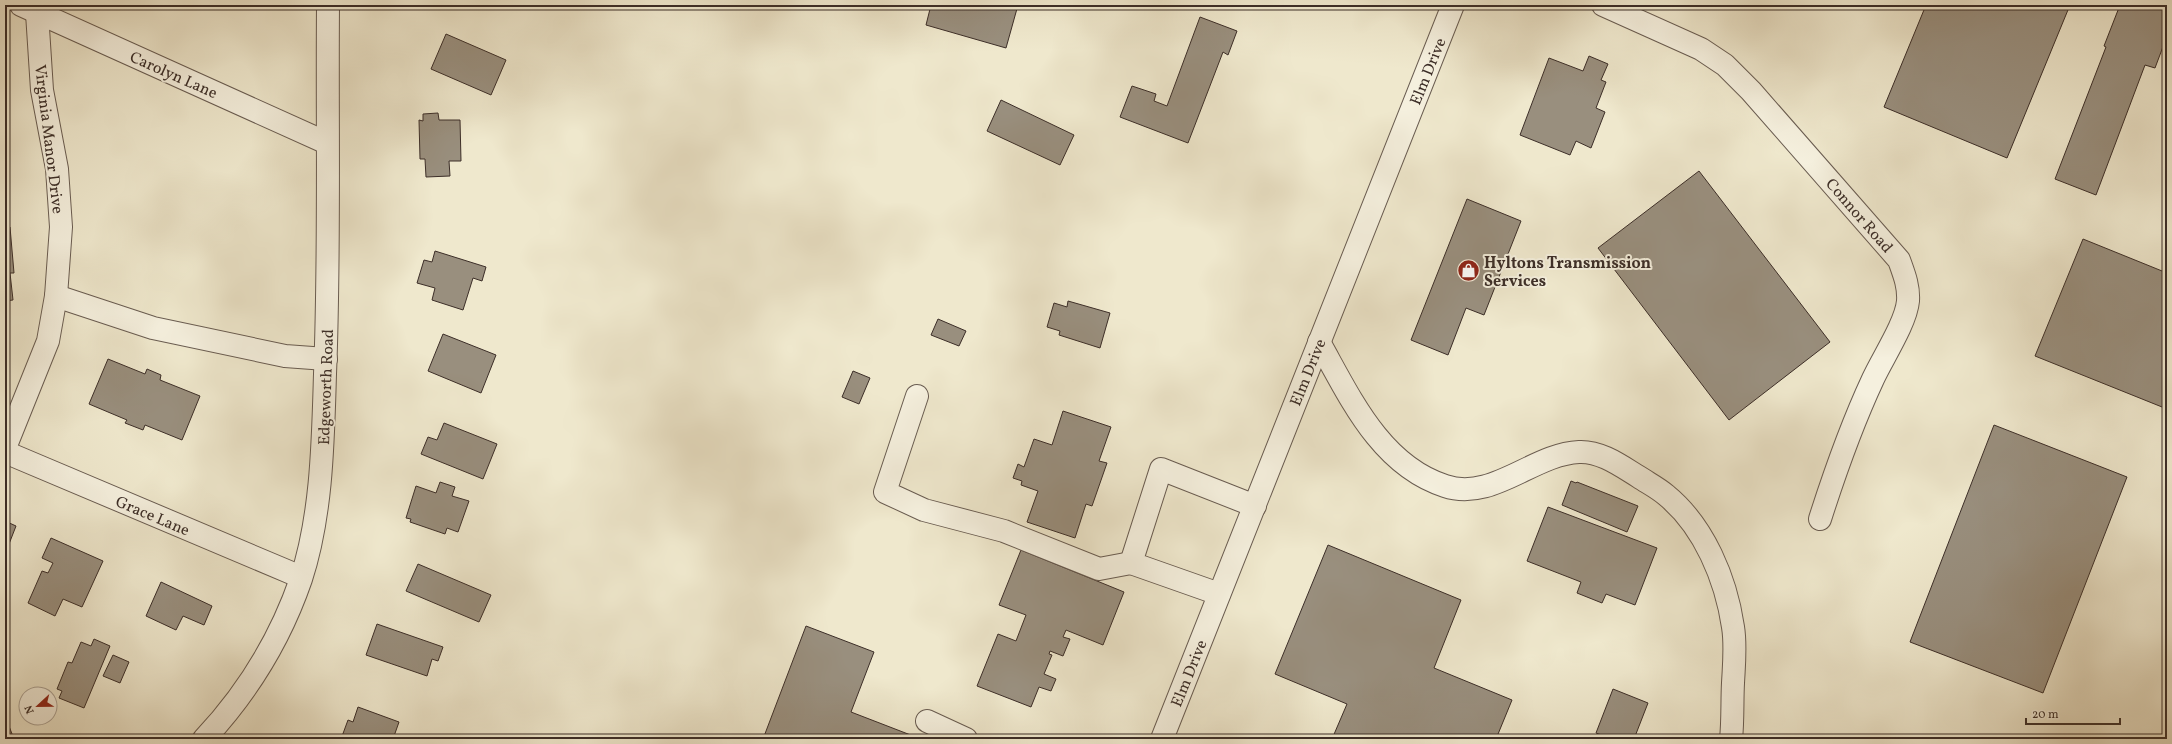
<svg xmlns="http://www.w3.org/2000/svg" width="2172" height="744" font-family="Vollkorn,serif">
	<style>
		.building { fill: #998f7e; stroke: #3c2e28 }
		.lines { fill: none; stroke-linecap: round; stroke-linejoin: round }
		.minor-casing { stroke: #695c51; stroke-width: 24 }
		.minor { stroke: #f5f0de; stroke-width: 22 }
		.labels { text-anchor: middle; stroke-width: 4; stroke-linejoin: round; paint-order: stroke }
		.street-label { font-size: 16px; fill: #3c2e28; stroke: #f5f0de }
		.poi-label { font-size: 16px; font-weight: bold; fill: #3c2e28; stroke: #f5f0de; text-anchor: start }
	</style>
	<rect width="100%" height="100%" fill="#efe8cd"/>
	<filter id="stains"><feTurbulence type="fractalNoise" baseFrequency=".005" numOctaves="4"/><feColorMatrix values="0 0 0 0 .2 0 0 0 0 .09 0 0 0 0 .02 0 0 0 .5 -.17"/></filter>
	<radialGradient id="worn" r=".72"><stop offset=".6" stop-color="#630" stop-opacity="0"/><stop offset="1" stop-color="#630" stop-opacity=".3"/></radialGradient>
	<g class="building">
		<polygon points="931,5 1018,5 1006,48 926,25"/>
		<polygon points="1926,5 2070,5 2007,158 1884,107"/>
		<polygon points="2120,5 2167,5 2167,36 2155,68 2145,65 2096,195 2055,179 2106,47 2104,46"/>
		<polygon points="1200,17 1237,31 1228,55 1223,52 1188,143 1120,117 1132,86 1156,94 1154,101 1167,106"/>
		<polygon points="446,34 506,60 491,95 431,69"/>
		<polygon points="1589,56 1608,64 1601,80 1606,82 1596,108 1605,112 1591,148 1576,141 1570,155 1520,135 1549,58 1583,71"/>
		<polygon points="1001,100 1074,135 1060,165 987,131"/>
		<polygon points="438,113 439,120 460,120 461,161 449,161 450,176 426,177 425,159 420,159 419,120 423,121 423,114"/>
		<polygon points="1699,171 1830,342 1729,420 1598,248"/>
		<polygon points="1467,199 1521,221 1484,315 1466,308 1448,355 1411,340"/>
		<polygon points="5,202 8,227 10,227 14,273 10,273 13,300 5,301"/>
		<polygon points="2083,239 2167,273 2167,409 2035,356"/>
		<polygon points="435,251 486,267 482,281 473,278 463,310 432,300 435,288 417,283 424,260 432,262"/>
		<polygon points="1068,301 1110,313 1100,348 1059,335 1060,331 1047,327 1054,303 1067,307"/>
		<polygon points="938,319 966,331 959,346 931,335"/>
		<polygon points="443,334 496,355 481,393 428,371"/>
		<polygon points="108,359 145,374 147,369 161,375 160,380 200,396 182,440 145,425 143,430 125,423 127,420 89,404"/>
		<polygon points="853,371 870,378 859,404 842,397"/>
		<polygon points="1063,411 1111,427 1099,461 1107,463 1092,506 1086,504 1075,538 1027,522 1038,491 1021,485 1022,481 1013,478 1018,464 1024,467 1034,439 1052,445"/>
		<polygon points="444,423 497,444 483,479 421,454 428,437 437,440"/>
		<polygon points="1994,425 2127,477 2043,693 1910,642"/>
		<polygon points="1571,481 1576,483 1577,482 1638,506 1627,532 1562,505"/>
		<polygon points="440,482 455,487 452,496 469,501 458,532 447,528 445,534 410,522 411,519 406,518 416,486 436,493"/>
		<polygon points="1548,507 1657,548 1635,605 1606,594 1602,603 1577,593 1581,582 1527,561"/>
		<polygon points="5,521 16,526 9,544 5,543"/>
		<polygon points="51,538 103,561 82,607 63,599 55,616 28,603 42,571 48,573 53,563 42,558"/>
		<polygon points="1328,545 1461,600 1434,668 1512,700 1496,739 1332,739 1347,704 1275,674"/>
		<polygon points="1021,550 1124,592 1103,645 1066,630 1063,637 1070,639 1063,656 1050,651 1049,654 1052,655 1044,674 1056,679 1051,691 1039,687 1031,707 977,686 998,634 1016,641 1026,615 999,605"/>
		<polygon points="418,564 491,595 479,622 406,591"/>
		<polygon points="161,582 212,606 204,625 183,616 176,630 146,616"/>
		<polygon points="377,624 443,647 438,661 432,659 427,676 366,655"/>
		<polygon points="806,626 874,652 851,712 921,739 763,739"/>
		<polygon points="94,639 110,646 84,708 59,698 62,691 57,689 68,662 72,663 81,642 91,646"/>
		<polygon points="113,655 129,662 120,683 103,676"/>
		<polygon points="1613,689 1648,703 1634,739 1613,739 1596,733"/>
		<polygon points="358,707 399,722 393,739 341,739 348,720 353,722"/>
		<polygon points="7,721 14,739 5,739 5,722"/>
	</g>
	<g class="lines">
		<defs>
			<g id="minor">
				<polyline points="21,5 327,143"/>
				<path d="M1603 5 1701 49 1725 65 1751 91 1899 260C1904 274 1909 286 1908 301 1906 323 1882 359 1873 379 1852 424 1835 472 1820 519"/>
				<polyline points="56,296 153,328 285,356 326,359"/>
				<path d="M1319 342C1350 397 1380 465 1445 486 1492 502 1533 454 1579 452 1601 451 1621 466 1639 477 1648 483 1658 488 1666 495 1704 526 1726 579 1733 627 1736 645 1734 664 1733 683 1732 701 1733 721 1731 739"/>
				<polyline points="917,396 885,492 924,510 1004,531 1099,569 1131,563"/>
				<polyline points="5,448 48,341 56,296 61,227 57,169 42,90 37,13"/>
				<polyline points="5,452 301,577"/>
				<polyline points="1219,594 1131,563 1161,469 1255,506"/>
				<polyline points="927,721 966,739"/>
				<path d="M204 739C248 692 280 640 301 579 322 515 323 441 325 374 330 251 327 128 328 5"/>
				<polyline points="1162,739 1453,5"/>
			</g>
		</defs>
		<use href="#minor" class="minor-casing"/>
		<use href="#minor" class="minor"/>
	</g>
	<defs>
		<symbol id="shop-disc" viewBox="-11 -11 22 22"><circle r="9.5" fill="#8f2418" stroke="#f5f0de"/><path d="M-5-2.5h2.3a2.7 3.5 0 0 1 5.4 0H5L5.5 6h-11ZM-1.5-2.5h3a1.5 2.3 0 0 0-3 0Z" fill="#fff"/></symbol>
	</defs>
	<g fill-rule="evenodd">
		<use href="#shop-disc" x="1456" y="258" width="25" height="25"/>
	</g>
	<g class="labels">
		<g class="street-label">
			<text transform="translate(1427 71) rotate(-68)" y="6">Elm Drive</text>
			<text transform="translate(174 74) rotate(24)" y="6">Carolyn Lane</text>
			<text transform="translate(50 139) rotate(83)" y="6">Virginia Manor Drive</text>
			<text transform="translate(1860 215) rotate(49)" y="6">Connor Road</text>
			<text transform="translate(1307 372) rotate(-68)" y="6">Elm Drive</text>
			<text transform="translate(325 387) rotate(-88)" y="6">Edgeworth Road</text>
			<text transform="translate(153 515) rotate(23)" y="6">Grace Lane</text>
			<text transform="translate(1188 673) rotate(-68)" y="6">Elm Drive</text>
		</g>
		<g class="poi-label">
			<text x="1484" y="268">Hyltons Transmission<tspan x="1484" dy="18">Services</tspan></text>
		</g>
	</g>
	<rect width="2172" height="744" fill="none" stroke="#efe8cd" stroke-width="20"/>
	<rect x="6" y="6" width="2160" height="732" fill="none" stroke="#3c2e28" stroke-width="2"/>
	<rect x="10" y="10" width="2152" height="724" fill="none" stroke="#3c2e28"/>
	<g transform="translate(38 706) rotate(248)"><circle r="19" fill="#f5f0de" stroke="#aba295"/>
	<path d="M0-3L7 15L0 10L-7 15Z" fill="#8f2418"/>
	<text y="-6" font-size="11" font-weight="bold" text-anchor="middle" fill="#3c2e28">N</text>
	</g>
	<path d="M2026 718v6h94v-6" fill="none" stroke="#3c2e28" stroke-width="2"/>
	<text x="2032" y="718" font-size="12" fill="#3c2e28" stroke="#f5f0de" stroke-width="3" paint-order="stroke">20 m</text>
	<rect width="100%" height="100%" filter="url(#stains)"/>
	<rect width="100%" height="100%" fill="url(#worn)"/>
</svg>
